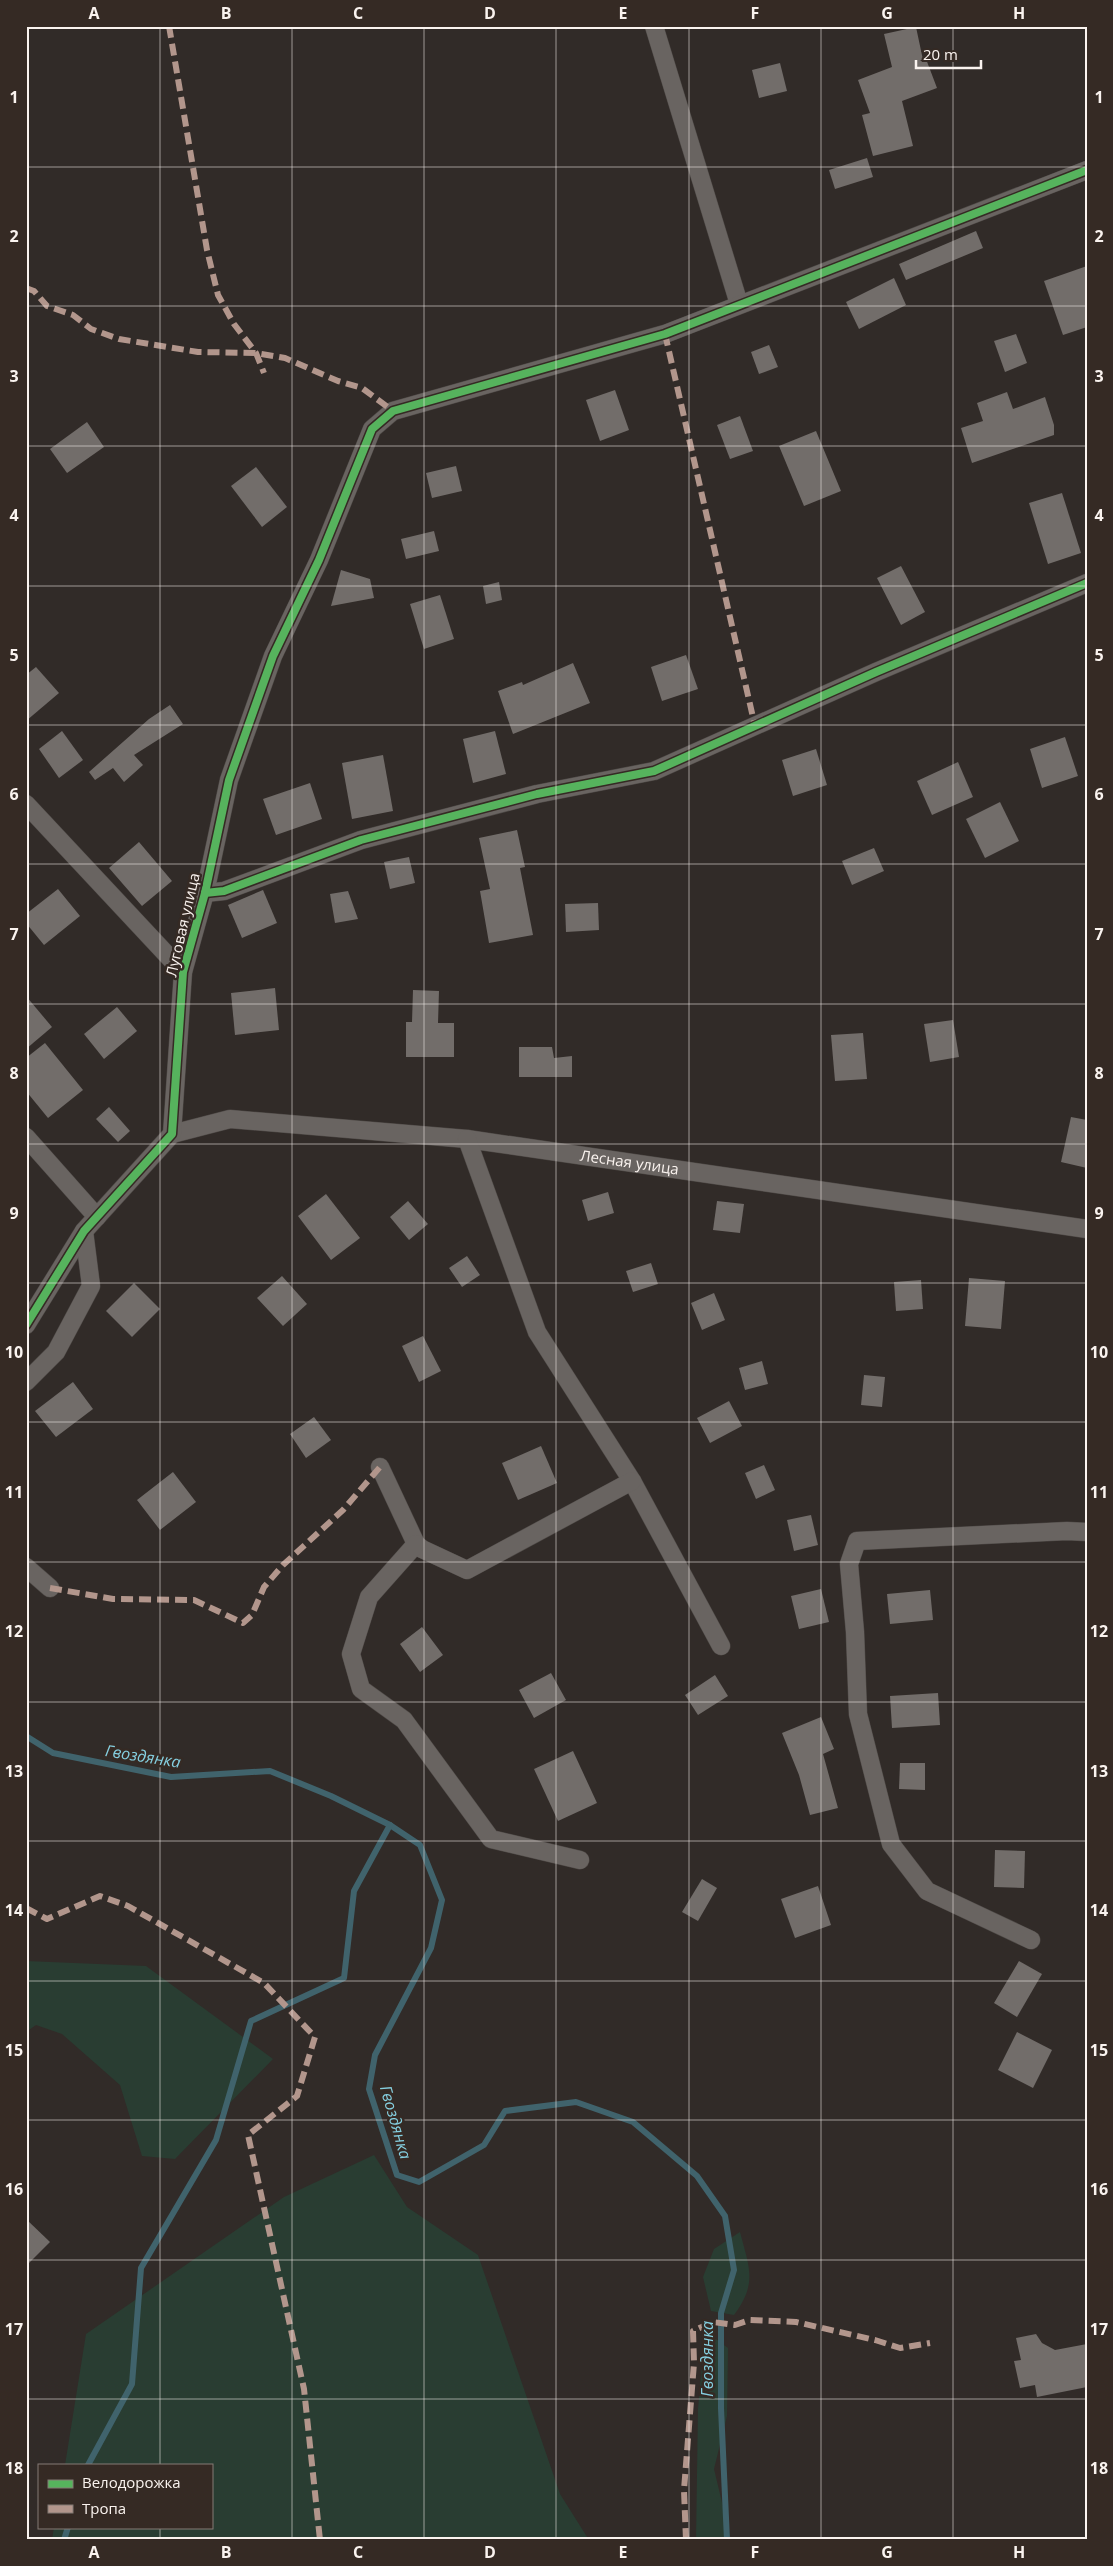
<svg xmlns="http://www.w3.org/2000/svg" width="1113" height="2566" font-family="'Open Sans',sans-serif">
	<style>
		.green { fill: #293d32 }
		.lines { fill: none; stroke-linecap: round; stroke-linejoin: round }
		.stream { stroke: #40636c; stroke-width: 6 }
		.building { fill: #726d6a }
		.street-casing { stroke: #4e4946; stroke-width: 19 }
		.street { stroke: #696461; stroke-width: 18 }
		.quiet { stroke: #b2968c; stroke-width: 6; stroke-dasharray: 12 6; stroke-linecap: butt }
		.cycleway-casing { stroke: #352a24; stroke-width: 11 }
		.cycleway { stroke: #56b35d; stroke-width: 8 }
		.grid { fill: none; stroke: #faf3ef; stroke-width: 1; stroke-opacity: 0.55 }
		.labels { text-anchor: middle; stroke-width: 5; stroke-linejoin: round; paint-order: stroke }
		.street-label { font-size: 15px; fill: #faf3ef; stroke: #352a24 }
		.water-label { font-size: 16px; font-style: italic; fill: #85cfe0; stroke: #352a24 }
		.neatline { fill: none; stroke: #faf3ef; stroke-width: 2 }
		.grid-label { font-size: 16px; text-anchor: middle; font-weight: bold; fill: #faf3ef }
	</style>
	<rect width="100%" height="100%" fill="#312b28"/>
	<g class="green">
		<polygon points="26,1961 146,1966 273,2059 175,2159 142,2156 120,2085 62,2034 36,2025 26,2032"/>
		<polygon points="374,2155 407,2207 478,2255 560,2494 589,2540 52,2540 54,2527 211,2527 211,2465 65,2465 86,2334 284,2197"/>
		<path d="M740 2232C749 2267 758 2283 734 2315L711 2311 703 2277 714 2249Z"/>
		<polygon points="709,2334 728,2348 727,2416 714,2469 731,2540 696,2540 698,2409 702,2365"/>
	</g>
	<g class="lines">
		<g class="stream">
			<polyline points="26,1736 53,1753 171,1777 270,1771 331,1796 390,1825 420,1845 442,1900 431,1948 375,2055 369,2089 397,2175 419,2182 484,2145 505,2111 576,2102 633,2122 697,2176 725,2216 734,2270 721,2313 721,2408 727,2540"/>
			<polyline points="88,2465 132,2384 141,2268 216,2140 251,2021 344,1978 354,1891 390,1825"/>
			<polyline points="64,2540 68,2527"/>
		</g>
	</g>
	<g class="building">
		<polygon points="916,27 923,60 926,59 937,88 902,101 913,146 873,156 862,115 870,113 858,80 892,67 884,34"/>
		<polygon points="780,63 787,91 759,98 752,70"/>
		<polygon points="867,158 873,177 835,189 829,170"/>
		<polygon points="976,231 983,248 906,280 899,264"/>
		<polygon points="1087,266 1087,327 1063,335 1044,281"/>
		<polygon points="894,278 906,305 859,329 846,302"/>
		<polygon points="1016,334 1027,363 1005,372 994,341"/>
		<polygon points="769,345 778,367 759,374 751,352"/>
		<polygon points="615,390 629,430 600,441 586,400"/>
		<polygon points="1007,392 1013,409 1045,397 1054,425 1054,435 972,463 961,428 983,421 977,403"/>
		<polygon points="740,416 753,451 730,459 717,425"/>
		<polygon points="87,422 104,447 67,473 50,449"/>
		<polygon points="816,431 841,491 804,506 779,446"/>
		<polygon points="456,466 462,491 432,498 426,473"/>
		<polygon points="256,467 287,507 262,527 231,486"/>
		<polygon points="1062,493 1081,553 1048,564 1029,503"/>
		<polygon points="434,531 439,551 406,559 401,539"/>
		<polygon points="901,566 925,612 901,625 877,578"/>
		<polygon points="341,570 370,579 374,598 331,606"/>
		<polygon points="499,582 502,600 486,604 483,586"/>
		<polygon points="440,595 454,639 424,649 410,604"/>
		<polygon points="686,655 698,689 662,701 651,667"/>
		<polygon points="573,663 590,703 513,734 498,691 522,682 523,685"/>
		<polygon points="36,667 59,693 26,721 26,675"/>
		<polygon points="170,705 183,724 134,755 143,765 124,782 113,768 95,780 89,772 149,719"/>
		<polygon points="62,731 83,760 59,778 39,749"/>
		<polygon points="495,731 506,774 473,783 463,739"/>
		<polygon points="1065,737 1078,776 1042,788 1030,749"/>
		<polygon points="816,749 827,785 793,796 782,760"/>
		<polygon points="383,755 393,811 352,819 342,763"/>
		<polygon points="958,762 973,797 932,815 917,781"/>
		<polygon points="310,783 322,819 276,835 263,799"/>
		<polygon points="1000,802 1019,841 985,858 966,819"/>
		<polygon points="517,830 525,867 520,868 533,935 489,943 480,891 490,889 479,838"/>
		<polygon points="139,842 172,881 142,906 109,868"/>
		<polygon points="874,848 884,871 852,885 842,861"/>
		<polygon points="409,857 415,883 390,889 384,862"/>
		<polygon points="58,889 80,916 44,945 26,923 26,914"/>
		<polygon points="263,890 277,923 242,938 228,905"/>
		<polygon points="348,891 358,919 335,923 330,894"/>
		<polygon points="598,903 599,930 566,932 565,904"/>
		<polygon points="275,988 279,1030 235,1035 231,993"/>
		<polygon points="413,990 439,991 438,1023 454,1023 454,1057 406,1057 406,1022 412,1022"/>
		<polygon points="26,996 52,1027 26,1049"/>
		<polygon points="117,1007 137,1031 104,1059 84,1034"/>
		<polygon points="953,1020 959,1057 930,1062 924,1024"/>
		<polygon points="863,1033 867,1079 835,1081 831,1035"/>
		<polygon points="45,1043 83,1090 48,1118 26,1091 26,1058"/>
		<polygon points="519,1047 552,1047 554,1058 572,1056 572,1077 519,1077"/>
		<polygon points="109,1107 130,1131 118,1142 96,1119"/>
		<polygon points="1071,1117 1087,1120 1087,1168 1061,1162"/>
		<polygon points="608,1192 614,1213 588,1221 582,1200"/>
		<polygon points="326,1194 360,1238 331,1260 298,1216"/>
		<polygon points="408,1201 428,1224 409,1240 390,1217"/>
		<polygon points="717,1201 744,1204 740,1233 713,1230"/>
		<polygon points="467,1256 480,1275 462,1287 449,1268"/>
		<polygon points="651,1263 658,1284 633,1292 626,1271"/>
		<polygon points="282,1276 307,1304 283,1326 257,1298"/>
		<polygon points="969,1278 1005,1281 1001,1329 965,1326"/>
		<polygon points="921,1280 923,1309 896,1311 894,1282"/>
		<polygon points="134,1283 160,1309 132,1337 106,1311"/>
		<polygon points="714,1293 725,1320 702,1330 691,1303"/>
		<polygon points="423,1336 441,1371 419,1382 402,1346"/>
		<polygon points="762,1361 768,1384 745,1390 739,1368"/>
		<polygon points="864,1375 885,1377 882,1407 861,1405"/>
		<polygon points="73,1382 93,1409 56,1437 35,1411"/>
		<polygon points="729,1401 742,1426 710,1443 697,1418"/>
		<polygon points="314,1417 331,1440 306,1458 290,1434"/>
		<polygon points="541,1446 557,1483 518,1500 502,1463"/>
		<polygon points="764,1465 775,1490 756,1499 745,1473"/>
		<polygon points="173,1472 196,1502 160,1530 137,1500"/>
		<polygon points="811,1515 818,1545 794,1551 787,1520"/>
		<polygon points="821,1589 829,1622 799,1629 791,1596"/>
		<polygon points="930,1590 933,1620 890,1624 887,1594"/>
		<polygon points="422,1627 443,1655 420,1672 400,1644"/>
		<polygon points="551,1673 566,1700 534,1718 519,1690"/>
		<polygon points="715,1675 728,1696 698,1715 685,1695"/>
		<polygon points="938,1693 940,1725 892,1728 890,1696"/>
		<polygon points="821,1717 834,1749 823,1754 838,1808 810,1815 799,1775 782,1733"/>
		<polygon points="573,1751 597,1803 558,1821 534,1769"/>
		<polygon points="900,1763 925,1763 925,1790 899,1789"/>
		<polygon points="995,1850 1025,1851 1024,1888 994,1887"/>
		<polygon points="702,1879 717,1888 698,1921 682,1912"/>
		<polygon points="818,1886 831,1925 795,1938 781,1899"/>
		<polygon points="1019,1961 1042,1974 1017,2017 994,2003"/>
		<polygon points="1017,2032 1052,2050 1033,2088 998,2070"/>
		<polygon points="26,2219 50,2242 26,2266"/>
		<polygon points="1036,2334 1042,2343 1055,2350 1087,2344 1087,2387 1037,2397 1035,2385 1020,2388 1014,2361 1021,2360 1016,2338"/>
	</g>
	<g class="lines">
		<defs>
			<g id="street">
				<polyline points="654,26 739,304"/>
				<polyline points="26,804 183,972"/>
				<polyline points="205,893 224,891 361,840 537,794 654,771 876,672 1087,583"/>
				<path id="s1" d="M172 1134 230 1119 467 1139 1087 1229"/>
				<polyline points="26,1137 97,1217"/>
				<polyline points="467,1139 537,1332 632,1481 721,1646"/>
				<polyline points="26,1325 84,1231 172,1134 183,972 205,893 229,780 273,656 319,560 372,429 393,411 665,334 1087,170"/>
				<polyline points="26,1382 56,1352 91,1286 84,1231"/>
				<polyline points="380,1467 416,1544 422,1549 467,1570 632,1481"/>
				<polyline points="416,1544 369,1597 351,1654 361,1689 404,1720 491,1839 580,1860"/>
				<polyline points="26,1567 50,1588"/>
				<polyline points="1031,1940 927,1891 891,1844 858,1714 855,1632 849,1564 857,1541 1067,1531 1087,1532"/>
			</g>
		</defs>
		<use href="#street" class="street-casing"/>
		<use href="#street" class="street"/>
		<g class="quiet">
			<polyline points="169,26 207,250 218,295 234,324 256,353 264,373"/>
			<polyline points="26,288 34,291 47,306 73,315 91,329 119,339 198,352 256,353 285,358 338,381 362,388 393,411"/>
			<polyline points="665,334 755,726"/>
			<polyline points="50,1588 113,1599 194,1600 243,1623 252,1615 264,1587 283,1565 343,1510 380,1467"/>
			<polyline points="26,1908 47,1919 100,1896 128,1906 264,1983 315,2037 297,2096 248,2135 304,2389 320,2540"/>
			<polyline points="686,2540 684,2490 694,2363 693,2331 713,2322 735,2325 750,2320 796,2322 875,2340 900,2348 930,2343"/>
		</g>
		<defs>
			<g id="cycleway">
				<polyline points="205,893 224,891 361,840 537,794 654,771 876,672 1087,583"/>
				<polyline points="26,1325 84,1231 172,1134 183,972 205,893 229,780 273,656 319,560 372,429 393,411 665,334 1087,170"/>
			</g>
		</defs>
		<use href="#cycleway" class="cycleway-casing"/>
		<use href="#cycleway" class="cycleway"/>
	</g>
	<path class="grid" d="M160 26V2465M292 26V2540M424 26V2540M556 26V2540M689 26V2540M821 26V2540M953 26V2540M26 167H1087M26 306H1087M26 446H1087M26 586H1087M26 725H1087M26 864H1087M26 1004H1087M26 1144H1087M26 1283H1087M26 1422H1087M26 1562H1087M26 1702H1087M26 1841H1087M26 1981H1087M26 2120H1087M26 2260H1087M26 2399H1087M160 2527V2540"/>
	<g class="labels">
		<g class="street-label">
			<text transform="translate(183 925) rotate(-77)" y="5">Луговая улица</text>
			<text dy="5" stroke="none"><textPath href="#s1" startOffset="462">Лесная улица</textPath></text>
		</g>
		<g class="water-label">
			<text transform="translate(143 1756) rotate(9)" y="6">Гвоздянка</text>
			<text transform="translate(396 2122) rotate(74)" y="6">Гвоздянка</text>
			<text transform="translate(707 2359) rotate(-90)" y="6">Гвоздянка</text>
		</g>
	</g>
	<rect width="1113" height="2566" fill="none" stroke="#352a24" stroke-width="55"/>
	<rect x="38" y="2464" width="175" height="65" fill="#352a24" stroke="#847a75"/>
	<rect x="48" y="2480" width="25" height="8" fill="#56b35d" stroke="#847a75"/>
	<text x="82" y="2488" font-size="15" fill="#faf3ef">Велодорожка</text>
	<rect x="48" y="2505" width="25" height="8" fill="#b2968c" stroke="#847a75"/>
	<text x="82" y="2514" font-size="15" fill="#faf3ef">Тропа</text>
	<path d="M916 60v8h65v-8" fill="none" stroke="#faf3ef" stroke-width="2.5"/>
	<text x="923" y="60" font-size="15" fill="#faf3ef" stroke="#352a24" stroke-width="4" paint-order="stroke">20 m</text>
	<rect x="28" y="28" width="1058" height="2510" class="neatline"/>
	<g class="grid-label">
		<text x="94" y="19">A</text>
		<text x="226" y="19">B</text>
		<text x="358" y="19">C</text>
		<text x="490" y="19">D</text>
		<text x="623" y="19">E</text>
		<text x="755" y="19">F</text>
		<text x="887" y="19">G</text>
		<text x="1019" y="19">H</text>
		<text x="14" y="103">1</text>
		<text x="1099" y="103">1</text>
		<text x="14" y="242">2</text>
		<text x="1099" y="242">2</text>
		<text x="14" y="382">3</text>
		<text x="1099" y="382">3</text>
		<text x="14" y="521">4</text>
		<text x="1099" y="521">4</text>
		<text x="14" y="661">5</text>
		<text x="1099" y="661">5</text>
		<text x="14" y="800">6</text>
		<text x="1099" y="800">6</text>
		<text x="14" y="940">7</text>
		<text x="1099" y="940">7</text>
		<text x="14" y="1079">8</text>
		<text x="1099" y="1079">8</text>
		<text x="14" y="1219">9</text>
		<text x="1099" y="1219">9</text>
		<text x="14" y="1358">10</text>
		<text x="1099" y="1358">10</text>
		<text x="14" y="1498">11</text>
		<text x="1099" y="1498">11</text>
		<text x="14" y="1637">12</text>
		<text x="1099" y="1637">12</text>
		<text x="14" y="1777">13</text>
		<text x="1099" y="1777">13</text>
		<text x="14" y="1916">14</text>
		<text x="1099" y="1916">14</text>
		<text x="14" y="2056">15</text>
		<text x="1099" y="2056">15</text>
		<text x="14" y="2195">16</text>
		<text x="1099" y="2195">16</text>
		<text x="14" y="2335">17</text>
		<text x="1099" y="2335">17</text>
		<text x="14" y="2474">18</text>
		<text x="1099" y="2474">18</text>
		<text x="94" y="2558">A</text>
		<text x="226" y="2558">B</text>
		<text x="358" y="2558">C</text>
		<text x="490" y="2558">D</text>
		<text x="623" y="2558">E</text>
		<text x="755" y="2558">F</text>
		<text x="887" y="2558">G</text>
		<text x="1019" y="2558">H</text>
	</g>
</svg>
